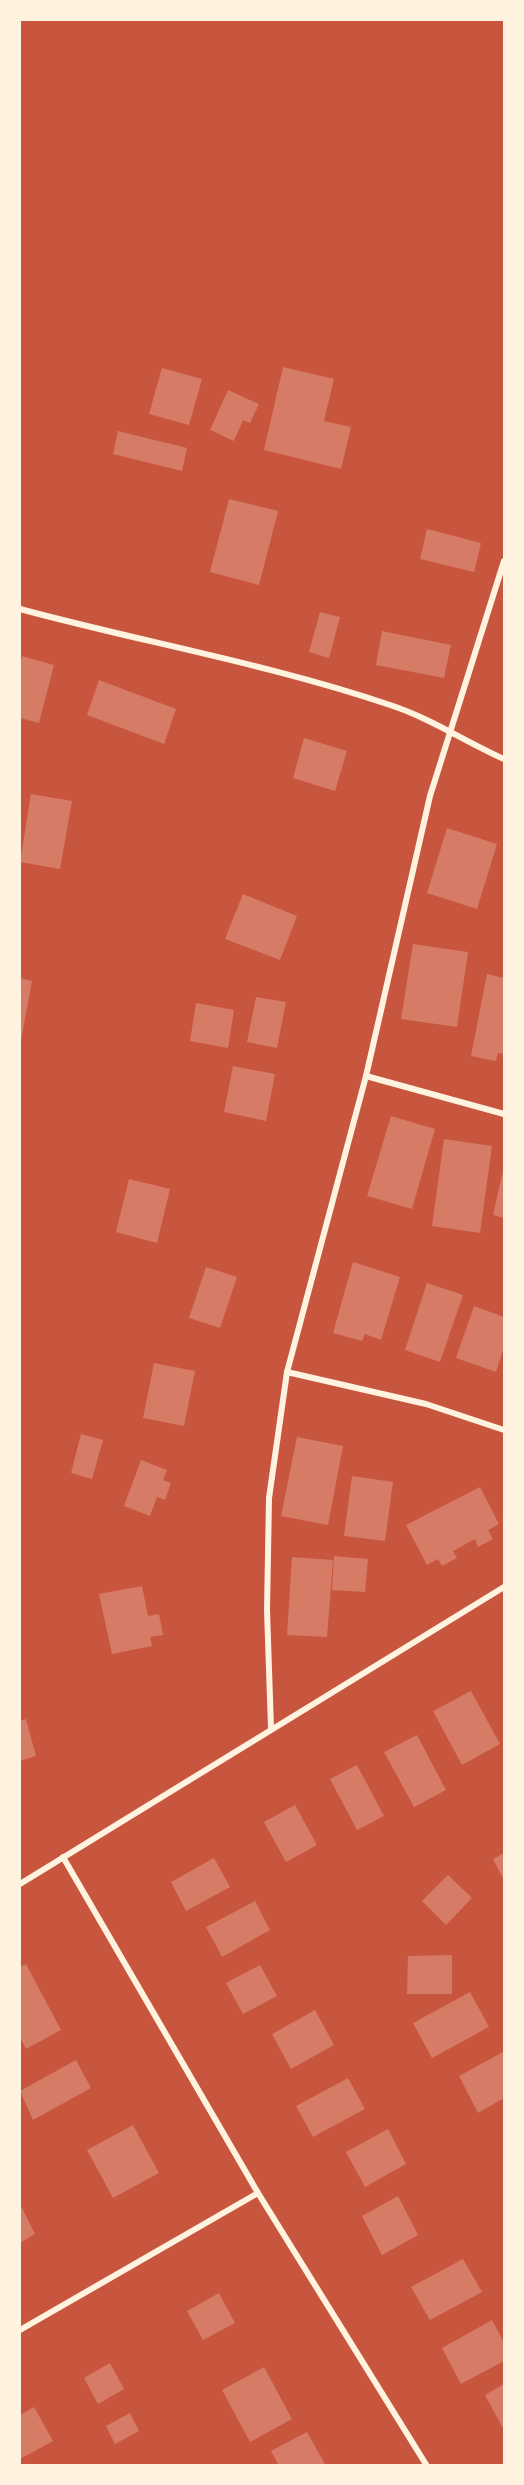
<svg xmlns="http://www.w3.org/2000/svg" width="524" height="2485" font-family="Ubuntu,sans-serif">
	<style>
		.building { fill: #d67c66 }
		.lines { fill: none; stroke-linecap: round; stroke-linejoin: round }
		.minor { stroke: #fff3e0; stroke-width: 6 }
	</style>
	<rect width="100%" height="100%" fill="#c8553d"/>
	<g class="building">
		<polygon points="283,367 334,379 324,421 351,427 341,469 264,450"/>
		<polygon points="162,368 202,379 189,425 149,414"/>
		<polygon points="228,390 259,404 250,423 243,420 234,441 210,430"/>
		<polygon points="118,431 187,448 182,471 113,454"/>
		<polygon points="229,499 278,511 259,585 210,572"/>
		<polygon points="427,529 481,543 474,572 420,559"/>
		<polygon points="320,612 340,617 329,658 309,652"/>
		<polygon points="382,631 451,645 444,678 376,665"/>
		<polygon points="22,656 54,665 39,723 20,718 20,664"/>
		<polygon points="99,680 176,709 164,744 87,715"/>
		<polygon points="304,738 347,751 335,791 293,778"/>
		<polygon points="31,794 72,801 60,869 20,862"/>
		<polygon points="447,828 497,844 477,909 427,893"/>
		<polygon points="243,894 297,916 280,960 225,939"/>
		<polygon points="413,944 468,952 457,1027 401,1019"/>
		<polygon points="487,974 504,978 504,1054 498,1053 496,1061 471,1056"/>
		<polygon points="20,978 32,981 21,1040 20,1039"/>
		<polygon points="256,997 286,1002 277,1048 247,1042"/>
		<polygon points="196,1003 234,1010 228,1048 190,1041"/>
		<polygon points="233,1066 275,1074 266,1121 224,1112"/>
		<polygon points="391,1116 435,1129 412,1209 367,1196"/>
		<polygon points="444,1139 492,1146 480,1233 432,1226"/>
		<polygon points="504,1166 504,1218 493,1215"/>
		<polygon points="129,1179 170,1189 157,1243 116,1232"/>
		<polygon points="353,1262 400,1277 381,1340 365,1334 362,1341 333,1333"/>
		<polygon points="206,1267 237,1277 220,1328 189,1318"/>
		<polygon points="427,1283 463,1295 440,1362 405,1350"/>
		<polygon points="474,1306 504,1317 504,1347 496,1372 456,1358"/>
		<polygon points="154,1363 195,1371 184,1426 143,1418"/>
		<polygon points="81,1434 103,1440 92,1479 71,1473"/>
		<polygon points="297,1437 343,1446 328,1525 281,1516"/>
		<polygon points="141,1460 167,1470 163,1480 171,1483 165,1500 157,1497 150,1516 124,1506"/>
		<polygon points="352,1476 393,1482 385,1541 344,1536"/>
		<polygon points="480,1487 499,1524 488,1530 493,1539 478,1547 475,1539 453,1551 457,1558 442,1566 438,1559 427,1565 406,1525"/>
		<polygon points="334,1556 368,1559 365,1592 332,1590"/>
		<polygon points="292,1557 333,1560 327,1637 287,1635"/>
		<polygon points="142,1586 148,1616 159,1614 163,1635 150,1637 152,1646 112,1654 99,1594"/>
		<polygon points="471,1691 500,1744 462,1765 433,1711"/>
		<polygon points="26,1719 36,1756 20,1761 20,1721"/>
		<polygon points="417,1735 446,1790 414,1807 384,1752"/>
		<polygon points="357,1765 384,1816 357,1830 330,1779"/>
		<polygon points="295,1805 317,1845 286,1862 264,1822"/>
		<polygon points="504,1853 504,1880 493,1859"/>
		<polygon points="214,1858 230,1887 186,1911 171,1882"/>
		<polygon points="448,1875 472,1898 446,1925 422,1901"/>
		<polygon points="255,1901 270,1930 222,1957 206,1927"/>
		<polygon points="452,1955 452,1994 407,1994 408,1956"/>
		<polygon points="26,1964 61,2030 26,2049 20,2037 20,1967"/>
		<polygon points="260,1965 277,1996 243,2014 226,1983"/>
		<polygon points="470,1992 489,2027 432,2058 413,2023"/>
		<polygon points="315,2010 334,2045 291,2069 272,2034"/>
		<polygon points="503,2052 504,2098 478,2113 459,2076"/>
		<polygon points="76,2060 91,2088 33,2120 20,2091"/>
		<polygon points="348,2078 365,2109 313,2137 296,2106"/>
		<polygon points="133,2125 159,2173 113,2198 87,2150"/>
		<polygon points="388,2129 406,2164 365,2187 346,2152"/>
		<polygon points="398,2196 418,2235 382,2255 362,2216"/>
		<polygon points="20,2204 35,2234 20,2243"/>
		<polygon points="463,2259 482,2292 430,2320 411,2287"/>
		<polygon points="219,2293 235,2323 203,2340 187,2311"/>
		<polygon points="492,2320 504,2343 504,2361 461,2384 442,2348"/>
		<polygon points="110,2363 124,2389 98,2404 84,2378"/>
		<polygon points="264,2367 292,2419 250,2442 222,2390"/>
		<polygon points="504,2384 504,2430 485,2395"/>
		<polygon points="34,2407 53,2441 20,2459 20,2415"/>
		<polygon points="130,2413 139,2431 115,2444 106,2426"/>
		<polygon points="307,2432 326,2466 279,2466 271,2451"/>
	</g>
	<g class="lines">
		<g class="minor">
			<path d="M20 609C142 642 269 664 390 705 430 718 466 742 504 759"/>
			<polyline points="366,1076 504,1114"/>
			<polyline points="287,1372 426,1404 504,1430"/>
			<polyline points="271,1728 267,1610 269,1498 287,1372 366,1076 430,796 504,561"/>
			<polyline points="63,1857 258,2193 427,2466"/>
			<polyline points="20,1884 504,1587"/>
			<polyline points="20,2330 258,2193"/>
		</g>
	</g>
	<rect width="524" height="2485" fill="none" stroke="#fff3e0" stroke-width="42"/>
</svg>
